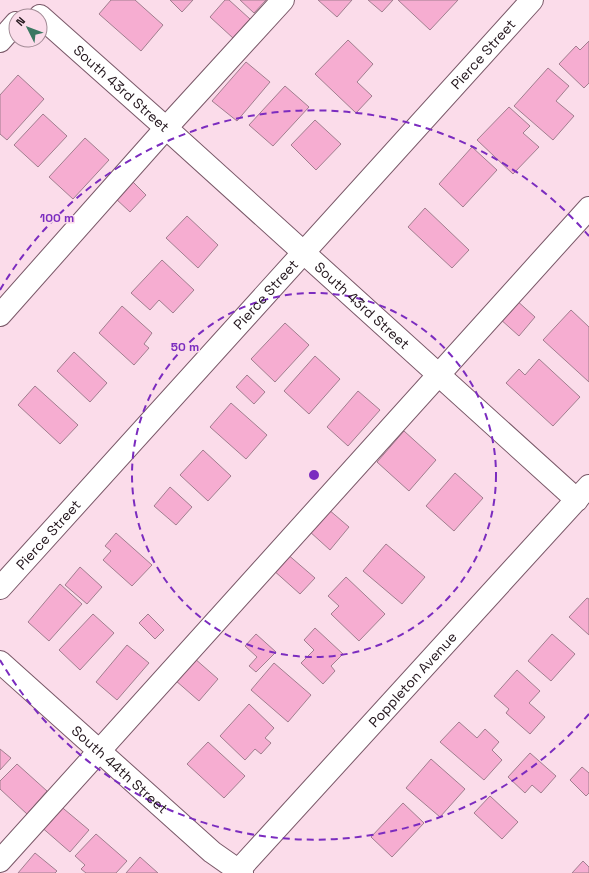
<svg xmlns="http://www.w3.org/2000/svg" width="589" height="873" font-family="'Space Grotesk',sans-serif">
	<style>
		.building { fill: #f6add1; stroke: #a17e8f }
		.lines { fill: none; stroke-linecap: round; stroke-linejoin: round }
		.minor-casing { stroke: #795868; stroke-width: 24 }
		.minor { stroke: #fff; stroke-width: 22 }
		.ring { fill: none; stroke: #7b2cbf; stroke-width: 2; stroke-dasharray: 7 5 }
		.labels { text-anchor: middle; stroke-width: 3; stroke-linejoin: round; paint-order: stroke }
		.street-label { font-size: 14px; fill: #21141b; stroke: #fbdcea }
		.centre { fill: #7b2cbf; stroke: #fbdcea; stroke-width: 2 }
		.ring-label { font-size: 12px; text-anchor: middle; font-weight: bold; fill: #7b2cbf; stroke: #fbdcea; stroke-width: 3; stroke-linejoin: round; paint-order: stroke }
	</style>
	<rect width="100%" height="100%" fill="#fbdcea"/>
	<g class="building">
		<polygon points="111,0 135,0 163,25 141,51 99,14"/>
		<polygon points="170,0 193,0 182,12"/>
		<polygon points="225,0 229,0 250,19 233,38 210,17"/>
		<polygon points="240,0 266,0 254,13"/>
		<polygon points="318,0 352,0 337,17"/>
		<polygon points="368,0 393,0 382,12"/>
		<polygon points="398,0 458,0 430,30"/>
		<polygon points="348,40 373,64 357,82 372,96 356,113 315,74"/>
		<polygon points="589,41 589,83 584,88 559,64 576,46 580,50"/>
		<polygon points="246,62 270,82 237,121 212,101"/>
		<polygon points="548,68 569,86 556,101 574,116 553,140 514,106"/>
		<polygon points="18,75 44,99 7,140 0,134 0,95"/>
		<polygon points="285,86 309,107 273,146 249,125"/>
		<polygon points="509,107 530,126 523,133 539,147 513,174 477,140"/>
		<polygon points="43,114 67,136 38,167 14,145"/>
		<polygon points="315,120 341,144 316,170 291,145"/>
		<polygon points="85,138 109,160 73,199 49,177"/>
		<polygon points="472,147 497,170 463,207 439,184"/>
		<polygon points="131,180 146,195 130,212 115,198"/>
		<polygon points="425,208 469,250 452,268 408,227"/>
		<polygon points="187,216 218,245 198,268 166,238"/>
		<polygon points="162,260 194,290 173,313 159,300 150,310 131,293"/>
		<polygon points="515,299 535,317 519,336 499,318"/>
		<polygon points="122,306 152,333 144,344 149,348 134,365 99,333"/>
		<polygon points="571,310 589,327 589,382 543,340"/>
		<polygon points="285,323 309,345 275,382 251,359"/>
		<polygon points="74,352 107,383 90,402 57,371"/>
		<polygon points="315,356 340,379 309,414 284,391"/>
		<polygon points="539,359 580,397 553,426 506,383 519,369 525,375"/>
		<polygon points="247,375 265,392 254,404 236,387"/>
		<polygon points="35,386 78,425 60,444 18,405"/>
		<polygon points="358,391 380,410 348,446 327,427"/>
		<polygon points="231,403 267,435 246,459 210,427"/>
		<polygon points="404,431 436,460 409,491 377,462"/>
		<polygon points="203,450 231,476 208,501 180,475"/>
		<polygon points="455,473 483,498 454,531 426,506"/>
		<polygon points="170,487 192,507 176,525 154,506"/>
		<polygon points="328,509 349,527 330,550 309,531"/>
		<polygon points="116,533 152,565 132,586 103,560 111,551 105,546"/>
		<polygon points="386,544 425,577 402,604 363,571"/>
		<polygon points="286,553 315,578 300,594 272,569"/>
		<polygon points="80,567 102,587 87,604 65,585"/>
		<polygon points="346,577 385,614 359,641 331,614 339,606 328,596"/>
		<polygon points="60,584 82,604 49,641 28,622"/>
		<polygon points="587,598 589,599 589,635 569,617"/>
		<polygon points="93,614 114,633 80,670 59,650"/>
		<polygon points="148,614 164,630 155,639 139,623"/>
		<polygon points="315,628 343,654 331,666 335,671 323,684 301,663 314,650 304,640"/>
		<polygon points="256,634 276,652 256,672 249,666 257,657 245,646"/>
		<polygon points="552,634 575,654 551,681 528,661"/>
		<polygon points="127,645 149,663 117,700 96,682"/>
		<polygon points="194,658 218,679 199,701 175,680"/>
		<polygon points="274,663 311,695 288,722 251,690"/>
		<polygon points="517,670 540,691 529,703 545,717 530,734 506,713 509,709 494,696"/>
		<polygon points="249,704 274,728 265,738 271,743 261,754 255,749 245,760 220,736"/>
		<polygon points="459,722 477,738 485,729 499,742 492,750 502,760 484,780 440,742"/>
		<polygon points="208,742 245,776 224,798 187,764"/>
		<polygon points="0,749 11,758 0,770"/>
		<polygon points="530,753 556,776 541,793 532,785 525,793 508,777"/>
		<polygon points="431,759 465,789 440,817 406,788"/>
		<polygon points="17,764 47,791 27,814 0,789 0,781"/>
		<polygon points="582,767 589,773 589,793 586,796 570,780"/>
		<polygon points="490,796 518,822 502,839 474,813"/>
		<polygon points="403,803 424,823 392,857 371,837"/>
		<polygon points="58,804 89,830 70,852 39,825"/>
		<polygon points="96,834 127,861 116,873 86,873 81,869 85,865 75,856"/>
		<polygon points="35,853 57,871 55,873 18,873"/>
		<polygon points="140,857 158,873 126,873"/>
		<polygon points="583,861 589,867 589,873 572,873"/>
	</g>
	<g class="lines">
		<defs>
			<g id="minor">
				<path id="s1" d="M40 16 166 128 577 500"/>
				<polyline points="0,41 16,23"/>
				<polyline points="0,315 166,128 283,0"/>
				<path id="s2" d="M0 588 532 0"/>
				<path id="s3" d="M0 662 212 852 242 873"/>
				<polyline points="0,861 589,208"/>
				<path id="s4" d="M236 873 589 486"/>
			</g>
		</defs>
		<use href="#minor" class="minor-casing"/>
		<use href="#minor" class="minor"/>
	</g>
	<g class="ring">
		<circle cx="314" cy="475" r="182"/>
		<path d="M589 714A364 364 0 0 1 0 660M0 290A364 364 0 0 1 589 236"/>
	</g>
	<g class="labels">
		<g class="street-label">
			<text dy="5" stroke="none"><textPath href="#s2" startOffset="720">Pierce Street</textPath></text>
			<text dy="5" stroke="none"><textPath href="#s1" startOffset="109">South 43rd Street</textPath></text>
			<text dy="5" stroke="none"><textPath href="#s2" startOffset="396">Pierce Street</textPath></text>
			<text dy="5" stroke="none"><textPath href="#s1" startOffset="433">South 43rd Street</textPath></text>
			<text dy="5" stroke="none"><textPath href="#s2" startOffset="72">Pierce Street</textPath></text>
			<text dy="5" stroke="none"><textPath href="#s4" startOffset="262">Poppleton Avenue</textPath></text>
			<text dy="5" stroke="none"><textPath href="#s3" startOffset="161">South 44th Street</textPath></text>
		</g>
	</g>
	<circle cx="314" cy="475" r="6" class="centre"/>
	<g class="ring-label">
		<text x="57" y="222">100 m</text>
		<text x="185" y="351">50 m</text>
	</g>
	<g transform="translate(28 28) rotate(312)"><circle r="19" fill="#fbdcea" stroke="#a48c97"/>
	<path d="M0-3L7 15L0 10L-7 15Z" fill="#3b7862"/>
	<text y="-6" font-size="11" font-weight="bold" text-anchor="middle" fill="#21141b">N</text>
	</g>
</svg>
